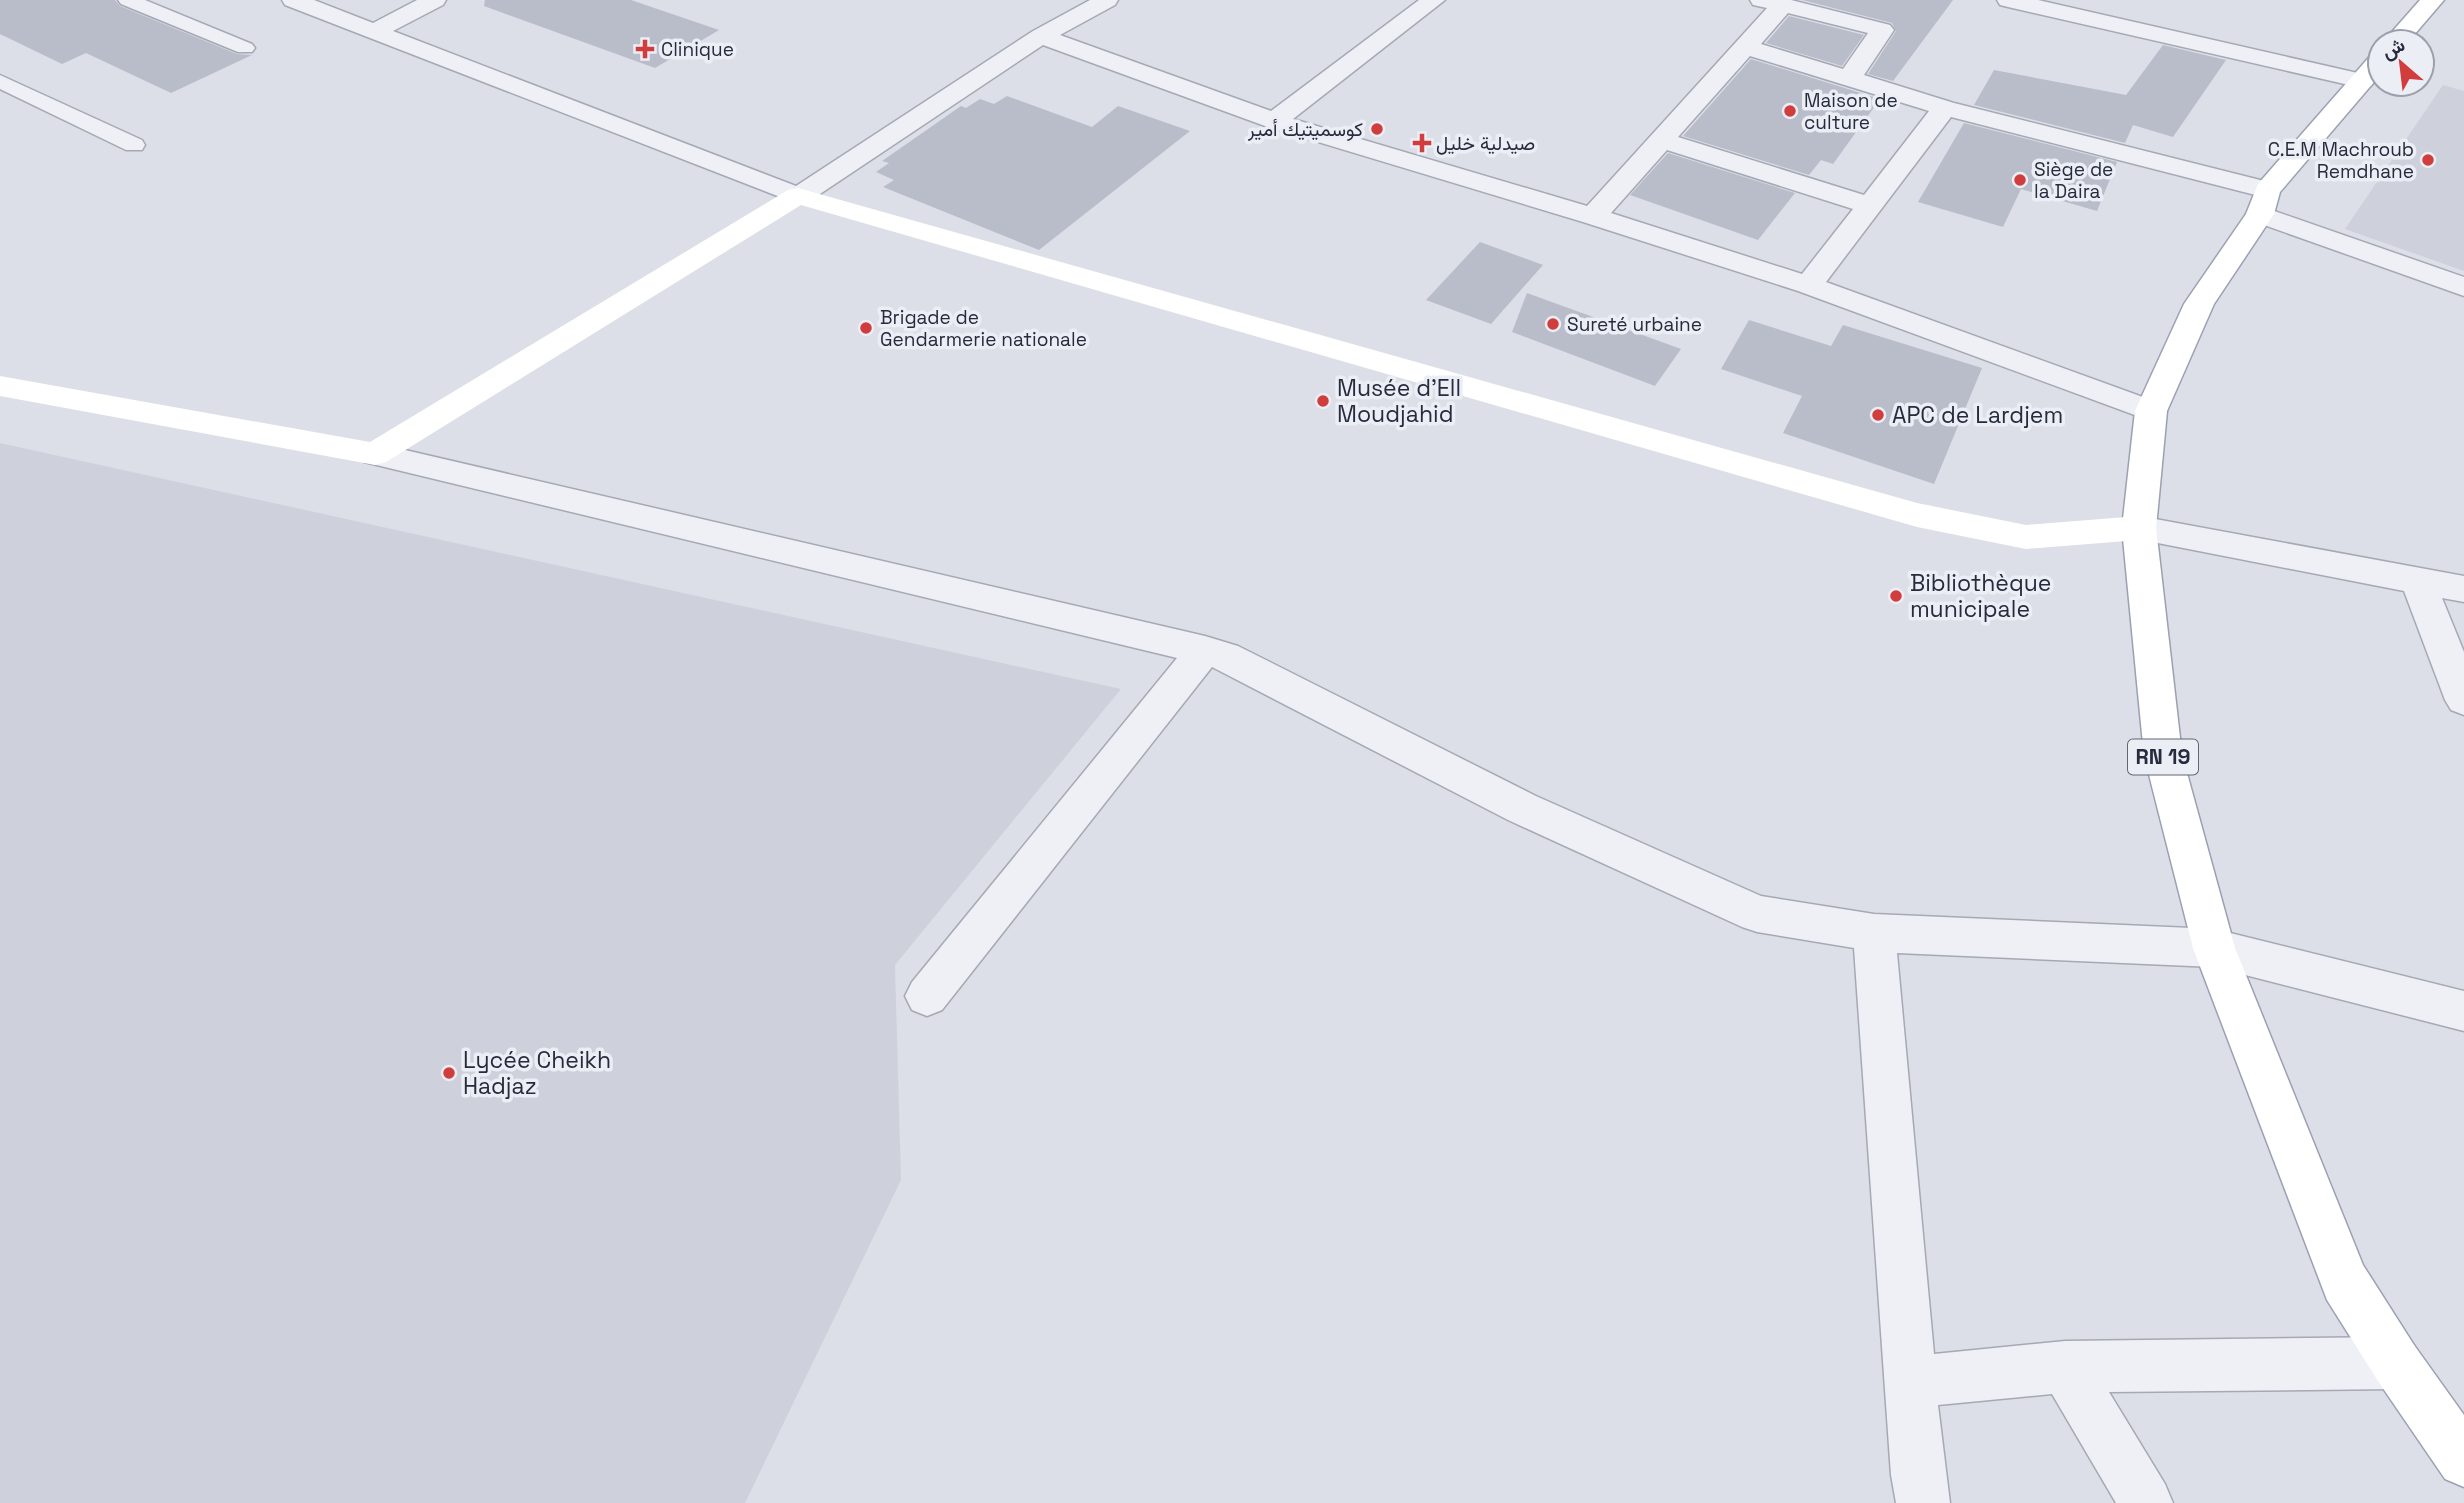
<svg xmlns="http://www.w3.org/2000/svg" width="2464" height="1503" font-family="'Space Grotesk',Vazirmatn,sans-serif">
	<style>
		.built { fill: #ced1dc }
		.building { fill: #b9bdca }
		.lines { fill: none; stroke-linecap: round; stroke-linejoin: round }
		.service-casing { stroke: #a5a9b4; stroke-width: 3 }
		.minor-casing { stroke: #a5a9b4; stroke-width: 3 }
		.primary-casing { stroke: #9ba1b3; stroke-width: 3 }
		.service { fill: #eff0f5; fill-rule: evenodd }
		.minor { fill: #eff0f5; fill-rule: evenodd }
		.secondary { fill: #fff; fill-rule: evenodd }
		.primary { fill: #fff; fill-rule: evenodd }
		.poi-dot { fill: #d13c3d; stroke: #ebeef5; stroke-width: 2.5 }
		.labels { text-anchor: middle; stroke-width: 7; stroke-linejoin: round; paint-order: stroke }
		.far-poi-label { font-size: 19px; fill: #262b3d; stroke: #ebeef5; text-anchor: start }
		.shield { fill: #ebeef5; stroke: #616674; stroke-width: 2 }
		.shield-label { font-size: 21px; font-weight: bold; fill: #262b3d }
		.poi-label { font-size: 23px; fill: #262b3d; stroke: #ebeef5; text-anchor: start }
	</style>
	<rect width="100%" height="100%" fill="#dcdfe7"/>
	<g class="built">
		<polygon points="2443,85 2464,91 2464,271 2345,229"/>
		<polygon points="0,443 1121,689 895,965 901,1180 745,1503 0,1503"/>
	</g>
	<g class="building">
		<polygon points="0,0 115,0 120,6 237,54 252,55 171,93 86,53 62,64 0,34"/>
		<polygon points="485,0 631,0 719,30 655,68 484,6"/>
		<polygon points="1802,0 1953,0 1893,81 1868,74 1896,31 1892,23"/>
		<polygon points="1789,16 1864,35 1842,66 1766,43"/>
		<polygon points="2163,45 2226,60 2173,137 2133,125 2125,143 1974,105 1994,70 2126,95"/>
		<polygon points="1751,59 1880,99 1833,164 1821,160 1809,175 1683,136"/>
		<polygon points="1007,96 1092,127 1118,106 1190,131 1039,250 883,187 894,180 876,172 889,163 882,161 961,106 966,108 980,99 994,104"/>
		<polygon points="1964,123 2117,162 2097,211 2021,189 2003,227 1918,202"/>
		<polygon points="1668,153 1795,193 1758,240 1630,195"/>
		<polygon points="1480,242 1543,265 1491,324 1426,300"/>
		<polygon points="1527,293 1681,349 1655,386 1512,332"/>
		<polygon points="1749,320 1831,346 1843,325 1982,368 1934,484 1783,433 1802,396 1721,369"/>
	</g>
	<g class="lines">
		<defs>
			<g id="service">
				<polygon points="118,0 145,0 252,44 255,48 252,52 238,52 121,4"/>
				<polygon points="0,75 142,140 145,145 142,150 126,150 0,89"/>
			</g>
			<g id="minor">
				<path d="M282 0H314L373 23 417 0H446L443 5 393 31 796 186 1033 31 1090 0H1118L1115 5 1060 35 1271 111 1419 0H1445L1293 119 1587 206 1767 8 1753 5 1750 0H1791L1890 25 1894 30 1864 75 1954 103 2276 184 2280 190 2276 196 2267 198 1951 117 1826 282 2162 404 2167 411 2162 418 2151 421 1798 291 1583 222 1265 126 1043 45 808 202 798 204 285 5ZM1788 13 1868 33 1843 69 1761 44ZM1750 56 1929 111 1864 195 1678 137ZM1667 150 1853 209 1802 274 1611 213Z"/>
				<polygon points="1997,0 2038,0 2362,74 2371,76 2374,81 2371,86 2362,88 2008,7 2000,5"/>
				<polygon points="2260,206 2464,277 2464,296 2250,220 2246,214 2250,208"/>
				<polygon points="375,443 1205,636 1238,646 1536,796 1761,896 1874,914 2214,929 2464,991 2464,1031 2214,967 1897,953 1934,1354 2065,1341 2396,1337 2414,1345 2422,1363 2414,1381 2396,1389 2109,1392 2165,1484 2173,1503 2116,1503 2052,1394 1938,1405 1950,1503 1896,1503 1891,1475 1854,948 1757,932 1742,927 1508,820 1212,667 942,1010 927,1016 912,1010 905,996 912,982 1177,658 364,462 359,454 364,446"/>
				<polygon points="2139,516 2464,576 2464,602 2442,598 2464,652 2464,715 2451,710 2445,700 2404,591 2127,537 2122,528 2127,519"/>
			</g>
			<g id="primary">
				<polygon points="2420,0 2444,0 2408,42 2383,42"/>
				<polygon points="2380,53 2380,75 2280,192 2274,214 2214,304 2167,411 2156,528 2182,755 2235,948 2363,1265 2414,1345 2464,1415 2464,1487 2445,1479 2378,1381 2327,1300 2193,948 2144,755 2122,528 2135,411 2184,304 2246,214 2258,184 2371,55"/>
			</g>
		</defs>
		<use href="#service" class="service-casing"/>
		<use href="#minor" class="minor-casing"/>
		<use href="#primary" class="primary-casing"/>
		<use href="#service" class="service"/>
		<use href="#minor" class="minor"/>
		<polygon class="secondary" points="798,188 1917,503 2026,525 2139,516 2151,519 2156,528 2151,537 2139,540 2026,549 1917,527 801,205 386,462 375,465 0,396 0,376 370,442 788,190"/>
		<use href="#primary" class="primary"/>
	</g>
	<g class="poi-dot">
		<path d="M641.5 38.5h7v7h7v7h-7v7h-7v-7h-7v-7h7z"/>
		<circle cx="1790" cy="111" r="7"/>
		<circle cx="1377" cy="129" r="7"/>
		<path d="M1418.5 132.5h7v7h7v7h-7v7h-7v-7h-7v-7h7z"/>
		<circle cx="2428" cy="160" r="7"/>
		<circle cx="2020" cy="180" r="7"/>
		<circle cx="1553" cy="324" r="7"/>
		<circle cx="866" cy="328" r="7"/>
		<circle cx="1323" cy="401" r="7"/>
		<circle cx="1878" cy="415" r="7"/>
		<circle cx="1896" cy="596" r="7"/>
		<circle cx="449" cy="1073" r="7"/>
	</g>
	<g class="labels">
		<g class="far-poi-label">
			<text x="661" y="56">Clinique</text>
			<text x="1804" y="107">Maison de<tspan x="1804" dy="22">culture</tspan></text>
			<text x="1363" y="136" text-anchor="end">كوسميتيك أمير</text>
			<text x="1436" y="150">صيدلية خليل</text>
			<text x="2414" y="156" text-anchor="end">C.E.M Machroub<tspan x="2414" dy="22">Remdhane</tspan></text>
			<text x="2034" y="176">Siège de<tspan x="2034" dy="22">la Daira</tspan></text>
			<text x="880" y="324">Brigade de<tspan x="880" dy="22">Gendarmerie nationale</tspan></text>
			<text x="1567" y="331">Sureté urbaine</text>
		</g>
		<rect class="shield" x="2128" y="739.5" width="70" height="35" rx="5"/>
		<g class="shield-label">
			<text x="2163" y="764">RN 19</text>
		</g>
		<g class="poi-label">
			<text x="1337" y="396">Musée d'Ell<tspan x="1337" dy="26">Moudjahid</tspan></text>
			<text x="1892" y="423">APC de Lardjem</text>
			<text x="1910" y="591">Bibliothèque<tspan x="1910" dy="26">municipale</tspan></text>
			<text x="463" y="1068">Lycée Cheikh<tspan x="463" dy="26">Hadjaz</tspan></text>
		</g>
	</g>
	<g transform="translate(2401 63) rotate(332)"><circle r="33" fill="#ebeef5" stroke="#9ca0ab" stroke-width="2"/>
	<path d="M0-5L12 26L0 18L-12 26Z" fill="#d13c3d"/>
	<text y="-10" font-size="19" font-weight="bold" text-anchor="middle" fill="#262b3d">ش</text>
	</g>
</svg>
